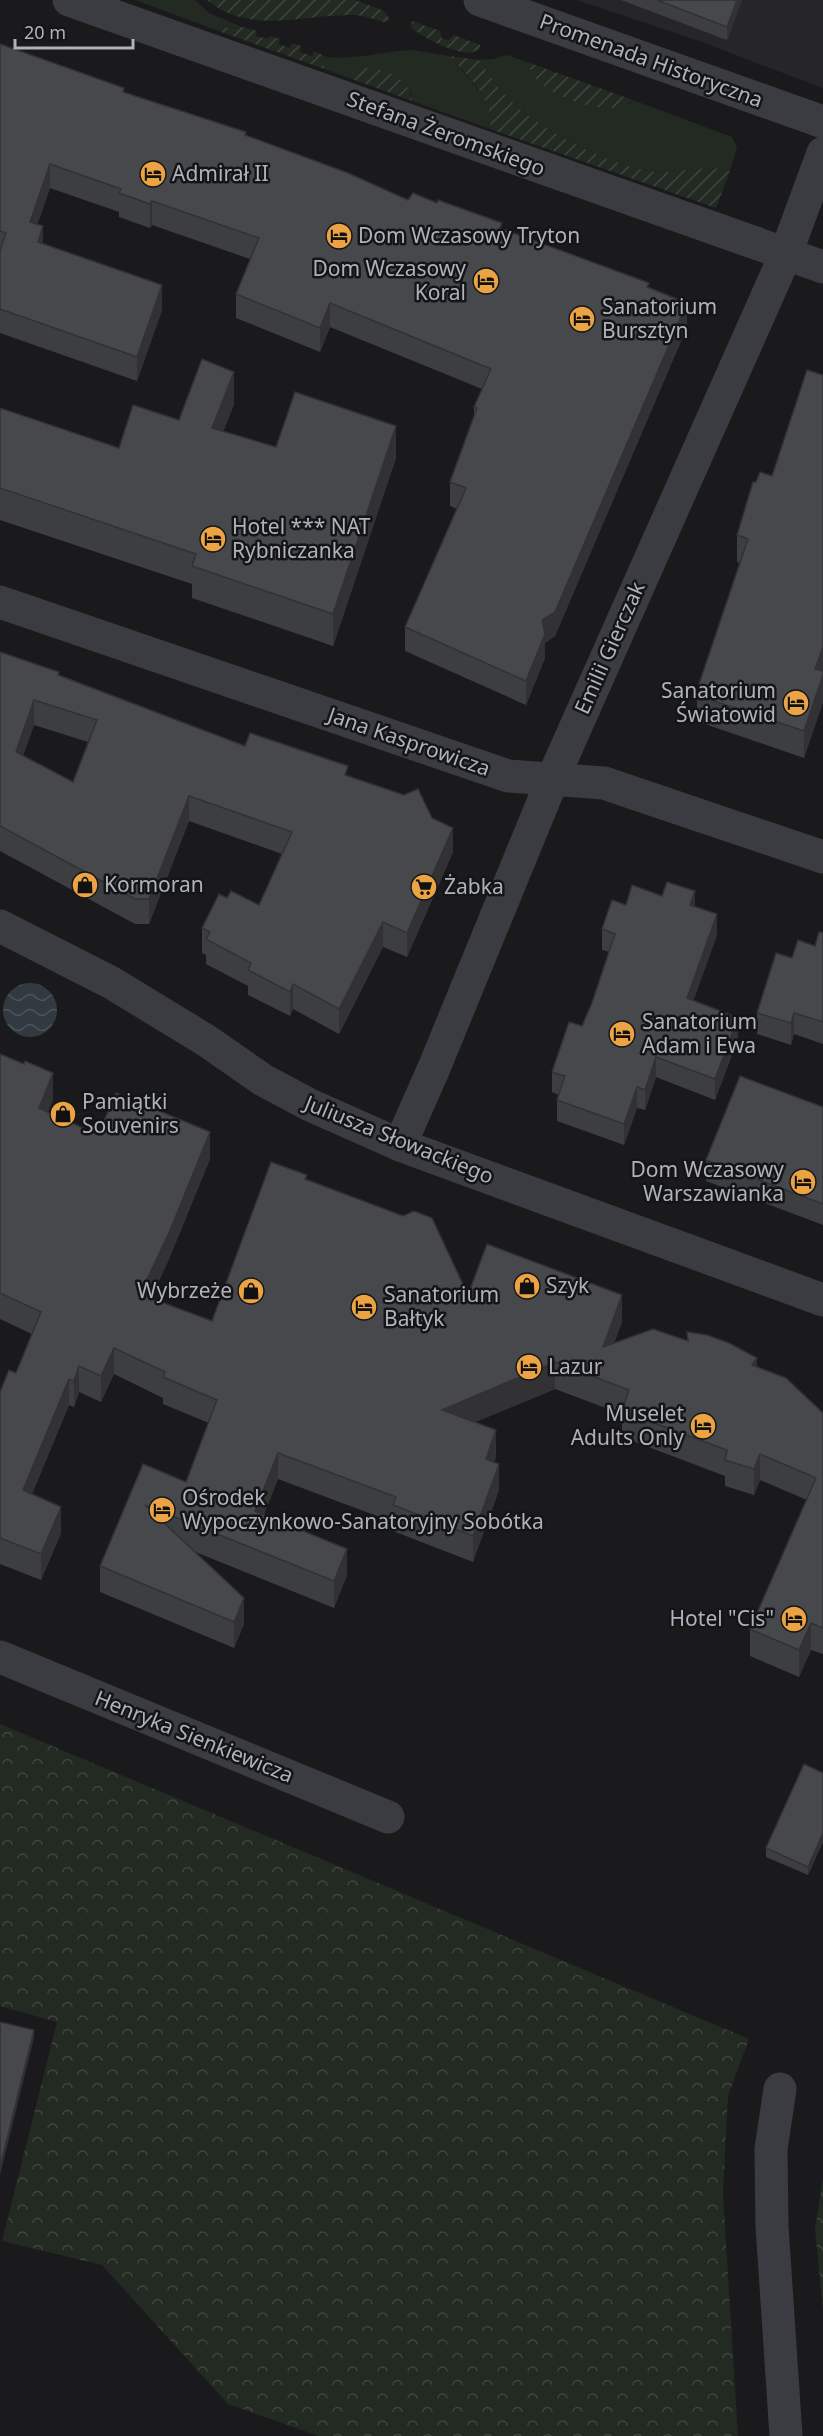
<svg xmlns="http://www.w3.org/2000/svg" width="823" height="2436" font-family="'Noto Sans',sans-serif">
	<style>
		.built { fill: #262629 }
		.grass { fill: #222a22 }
		.park { fill: url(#park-crowns) }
		.garden { fill: url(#garden-furrows) }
		.water { fill: url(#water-waves) }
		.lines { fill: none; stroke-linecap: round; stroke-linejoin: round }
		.minor { stroke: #3b3c41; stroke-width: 33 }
		.wall { fill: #3d3e41; fill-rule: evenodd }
		.shaded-wall { fill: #323235 }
		.building { fill: #47484c; stroke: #323235; stroke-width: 1.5; fill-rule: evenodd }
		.labels { text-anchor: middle; stroke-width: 5; stroke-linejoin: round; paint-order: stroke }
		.street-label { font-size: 21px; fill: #adb2bb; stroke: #151517 }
		.poi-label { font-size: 21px; fill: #adb2bb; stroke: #151517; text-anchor: start }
	</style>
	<defs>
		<pattern id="park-crowns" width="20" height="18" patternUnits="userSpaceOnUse" patternTransform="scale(1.5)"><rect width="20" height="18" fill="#222a22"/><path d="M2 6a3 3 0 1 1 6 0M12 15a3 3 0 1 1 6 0" fill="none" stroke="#3f4640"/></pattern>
		<pattern id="garden-furrows" width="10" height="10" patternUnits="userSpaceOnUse" patternTransform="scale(1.5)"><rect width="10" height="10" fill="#222a22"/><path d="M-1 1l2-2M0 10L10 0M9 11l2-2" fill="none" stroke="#3f4640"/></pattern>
		<pattern id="water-waves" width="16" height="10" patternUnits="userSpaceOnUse" patternTransform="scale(1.5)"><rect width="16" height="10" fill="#303a40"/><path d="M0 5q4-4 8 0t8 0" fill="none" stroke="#4b545a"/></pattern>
	</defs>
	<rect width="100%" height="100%" fill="#1a1a1c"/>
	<polygon class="built" points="577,0 823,0 823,88 699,41"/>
	<g class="grass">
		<polygon points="135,0 195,0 209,13 242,27 213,29"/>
		<path d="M414 50 449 56 472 82 487 102 492 120 490 129 412 101 411 92 349 75 346 77 324 69V60L327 57C356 60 384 51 414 50Z"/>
		<path d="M507 55 527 62 536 79 630 104 633 100 732 137 737 148 730 171C705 163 682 174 657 172 614 168 544 132 513 103 500 91 489 74 479 60L493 59Z"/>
	</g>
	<g class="park">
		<polygon points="0,1724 749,2039 728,2096 723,2194 738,2436 319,2436 228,2404 102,2265 2,2241 57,2022 0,2006"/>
		<polygon points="823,2179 823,2309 815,2229"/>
	</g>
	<g class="garden">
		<path d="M207 0H355L384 11 390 20 384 22C372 19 360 14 347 15 300 16 247 34 207 0Z"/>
		<path d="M412 21 440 31 442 39 449 40 454 35 480 45V49C464 61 425 38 411 28Z"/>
		<polygon points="242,27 257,31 256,36 268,39 270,36 280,39 278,44 290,48 292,43 301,46 300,52 312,56 314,51 327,57 324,60 324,69 213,29"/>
		<path d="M449 56 479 60C489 74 500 91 513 103 544 132 614 168 657 172 682 174 705 163 730 171L716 208 490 129C495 99 467 76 449 56Z"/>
		<path d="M527 62 633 100C613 120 551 98 535 78 532 74 530 67 527 62Z"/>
		<path d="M367 68C388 69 409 78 412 101L346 77 358 70Z"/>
	</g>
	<circle class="water" cx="30" cy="1010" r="27"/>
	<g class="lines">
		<g class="minor">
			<polyline points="69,0 823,267"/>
			<polyline points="480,0 823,122"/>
			<polyline points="0,602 508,776 604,783 823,857"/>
			<polyline points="0,926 112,983 207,1041 263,1080 310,1105 400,1145 823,1300"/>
			<polyline points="400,1145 434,1068 553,778 785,256 823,153"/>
			<polyline points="0,1657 388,1817"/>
			<polyline points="780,2089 771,2149 772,2226 786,2436"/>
		</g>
	</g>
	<g class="wall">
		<polygon points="621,0 742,0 727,40"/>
		<polygon points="0,44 124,93 246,135 408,200 502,229 649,287 687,327 555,636 545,643 545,658 526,705 405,651 405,627 457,509 450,506 450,482 474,415 474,407 482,389 330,327 320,352 236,318 236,294 250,259 152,225 150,228 119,217 119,212 50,188 37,224 43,243 162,310 137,381 0,333"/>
		<polygon points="823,375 823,702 804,758 702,723 702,718 697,716 697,690 740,563 737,562 737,535 756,482 772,476"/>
		<polygon points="234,404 223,432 276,447 396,458 333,646 192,598 192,584 0,520 0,408 119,448 179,420"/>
		<path d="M0 652 245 746 348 776 432 818 453 852 407 957 383 947 339 1034 293 1009 290 1016 248 995V986L206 964V955L202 953V928L227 898 259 905 282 854 189 821 149 924H135L0 851ZM34 725 88 742 73 782 23 755Z"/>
		<polygon points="662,896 695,907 717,935 693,1001 738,1039 715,1100 656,1077 645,1110 637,1108 624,1145 557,1121 557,1100 559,1095 552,1092 552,1072 582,1026 592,1003 609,952 602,950 602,929 626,905"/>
		<polygon points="823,933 823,1044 794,1034 791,1045 757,1034 757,1013 792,958 815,946"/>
		<polygon points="0,1054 53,1100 48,1112 98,1135 210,1159 169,1259 151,1298 212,1321 307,1180 468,1295 622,1322 614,1343 687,1341 687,1332 757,1367 823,1413 823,1654 811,1650 799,1677 750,1656 750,1629 807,1500 760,1480 754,1495 725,1486 725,1476 622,1437 622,1414 555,1389 475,1422 496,1457 494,1462 499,1490 473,1562 393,1531 393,1522 278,1479 264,1514 347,1575 334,1608 193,1551 244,1624 234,1648 100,1592 100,1566 143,1464 186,1482 209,1423 163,1404 163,1398 114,1374 101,1402 79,1392 74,1407 69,1405 32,1494 61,1533 41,1580 0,1564 0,1392 16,1373 32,1334 0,1319"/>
		<polygon points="823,1107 823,1225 706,1181 706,1160"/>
		<polygon points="823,1773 823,1842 808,1875 766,1857 766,1848"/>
	</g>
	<g class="shaded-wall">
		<polygon points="737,0 742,0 727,40 727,27"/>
		<polygon points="50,164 50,188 30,246 30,222"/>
		<polygon points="152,201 152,225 150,228 150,204"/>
		<polygon points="43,226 43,250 38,242"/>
		<polygon points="162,285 162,310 137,381 137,357"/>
		<polygon points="330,303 330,327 320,352 320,328"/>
		<polygon points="687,303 687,327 555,636 545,643 545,658 526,705 526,681 542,620"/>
		<polygon points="234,372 234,404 212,460 212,428"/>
		<polygon points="396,426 396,458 333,646 333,614"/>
		<polygon points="823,647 823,674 815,669"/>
		<polygon points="823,675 823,702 804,758 804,731"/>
		<polygon points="34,700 34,725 16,776 16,752"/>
		<polygon points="189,796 189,821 149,924 149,899"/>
		<polygon points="453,828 453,852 407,957 407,933"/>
		<polygon points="695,891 695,912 690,905"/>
		<polygon points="717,914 717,935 687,1019 687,998"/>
		<polygon points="383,922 383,947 339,1034 339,1009"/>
		<polygon points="293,984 293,1009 290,1016 290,992"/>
		<polygon points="794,1013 794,1034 791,1045 791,1023"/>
		<polygon points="738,1018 738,1039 715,1100 715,1079"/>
		<polygon points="656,1057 656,1077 645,1110 645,1090"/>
		<polygon points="53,1073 53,1100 39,1134 39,1108"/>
		<polygon points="637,1087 637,1108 624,1145 624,1124"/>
		<polygon points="210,1132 210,1159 169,1259 140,1320 140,1294"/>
		<polygon points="622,1295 622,1322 603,1373 603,1347"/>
		<polygon points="114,1348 114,1374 101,1402 101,1376"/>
		<polygon points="757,1358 757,1384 752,1365"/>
		<polygon points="555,1362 555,1389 442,1436 442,1410"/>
		<polygon points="79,1366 79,1392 74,1407 74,1381"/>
		<polygon points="69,1379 69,1405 23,1516 23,1490"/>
		<polygon points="496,1430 496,1457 486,1485 486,1459"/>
		<polygon points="278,1453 278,1479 255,1537 255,1511"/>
		<polygon points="760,1454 760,1480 754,1495 754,1469"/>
		<polygon points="499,1464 499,1490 473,1562 473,1536"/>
		<polygon points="61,1507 61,1533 41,1580 41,1554"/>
		<polygon points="347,1549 347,1575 334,1608 334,1581"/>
		<polygon points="244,1598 244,1624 234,1648 234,1622"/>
		<polygon points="811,1623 811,1650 799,1677 799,1650"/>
		<polygon points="823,1833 823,1842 808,1875 808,1867"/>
		<polygon points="34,2030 34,2038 0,2175 0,2167"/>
	</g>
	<g class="building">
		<polygon points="657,0 737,0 727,27"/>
		<polygon points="0,44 124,88 123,92 246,132 245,135 348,173 408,200 413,193 437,203 438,200 502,223 500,228 649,283 647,287 687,303 555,612 542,620 545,634 526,681 405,627 466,488 450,482 477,408 474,407 491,369 330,303 320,328 236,294 259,238 152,201 150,204 119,193 121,189 50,164 30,222 43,226 38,242 162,285 137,357 0,309 0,251 6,233 0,231"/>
		<polygon points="202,359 234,372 212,428 276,447 295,392 396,426 333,614 192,566 196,554 0,488 0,408 119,448 133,405 179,420"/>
		<polygon points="807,370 823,375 823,647 815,669 823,671 823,675 804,731 702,697 704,692 697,690 748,539 737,535 753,482 756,482 760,472 772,476"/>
		<path d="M0 652 59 672 58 675 245 746 250 733 348 766 345 775 404 795 418 789 432 818 453 828 407 933 383 922 339 1009 293 984 290 992 248 970 251 963 206 939 210 932 202 928 219 894 227 898 231 891 259 905 292 832 189 796 149 899H135L0 826ZM34 700 97 720 73 782 16 752Z"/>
		<polygon points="667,882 695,891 690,905 717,914 687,998 738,1018 715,1079 656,1057 645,1090 637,1087 624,1124 557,1100 565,1076 552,1072 569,1022 582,1026 592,1003 615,934 602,929 612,900 626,905 632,885 662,896"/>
		<polygon points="819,932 823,933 823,1022 794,1013 791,1023 757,1013 776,953 792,958 798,940 815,946"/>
		<polygon points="0,1054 24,1064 25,1061 53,1073 39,1108 98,1135 116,1093 210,1132 169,1233 140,1294 212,1321 271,1162 307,1175 305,1179 403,1216 414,1211 432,1218 468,1295 487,1244 622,1295 603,1347 653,1329 688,1341 687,1332 707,1335 729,1343 757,1358 752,1365 786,1378 823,1413 823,1628 811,1623 799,1650 750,1629 816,1478 760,1454 754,1469 725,1460 727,1450 622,1411 629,1390 555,1362 442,1410 496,1430 486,1459 499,1464 473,1536 393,1505 396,1497 278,1453 255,1511 347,1549 334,1581 145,1505 244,1598 234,1622 100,1566 143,1464 186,1482 217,1400 163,1377 165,1372 114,1348 101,1376 79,1366 74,1381 69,1379 23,1490 61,1507 41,1554 0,1538 0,1392 9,1370 16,1373 41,1312 0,1293"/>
		<polygon points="740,1076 823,1107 823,1204 706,1160"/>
		<polygon points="804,1764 823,1773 823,1833 808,1867 766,1848"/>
		<polygon points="0,2022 34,2030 0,2167"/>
	</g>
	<defs>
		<symbol id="hotel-disc" viewBox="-11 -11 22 22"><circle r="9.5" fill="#eba343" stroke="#151517"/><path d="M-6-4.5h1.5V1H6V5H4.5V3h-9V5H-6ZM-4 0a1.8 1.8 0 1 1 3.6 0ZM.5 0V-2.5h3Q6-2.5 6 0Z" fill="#111"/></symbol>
		<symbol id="shop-disc" viewBox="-11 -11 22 22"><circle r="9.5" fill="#eba343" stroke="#151517"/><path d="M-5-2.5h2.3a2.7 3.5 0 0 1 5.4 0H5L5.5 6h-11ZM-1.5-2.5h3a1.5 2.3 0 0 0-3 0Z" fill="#111"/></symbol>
		<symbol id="supermarket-disc" viewBox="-11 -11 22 22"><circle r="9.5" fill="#eba343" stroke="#151517"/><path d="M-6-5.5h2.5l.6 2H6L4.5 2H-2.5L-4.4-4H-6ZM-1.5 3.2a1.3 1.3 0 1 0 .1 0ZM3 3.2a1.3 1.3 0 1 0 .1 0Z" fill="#111"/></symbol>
	</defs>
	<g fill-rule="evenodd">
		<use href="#hotel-disc" x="138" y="159" width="30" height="30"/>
		<use href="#hotel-disc" x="324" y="221" width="30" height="30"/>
		<use href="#hotel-disc" x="471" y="266" width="30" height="30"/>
		<use href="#hotel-disc" x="567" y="304" width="30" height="30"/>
		<use href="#hotel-disc" x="198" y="524" width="30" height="30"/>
		<use href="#hotel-disc" x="781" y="688" width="30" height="30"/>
		<use href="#shop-disc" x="70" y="870" width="30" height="30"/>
		<use href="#supermarket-disc" x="409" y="872" width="30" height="30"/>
		<use href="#hotel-disc" x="607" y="1019" width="30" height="30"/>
		<use href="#shop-disc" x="48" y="1099" width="30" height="30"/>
		<use href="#hotel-disc" x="788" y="1167" width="30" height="30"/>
		<use href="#shop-disc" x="512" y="1271" width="30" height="30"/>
		<use href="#shop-disc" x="236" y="1276" width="30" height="30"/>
		<use href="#hotel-disc" x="349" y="1292" width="30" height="30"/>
		<use href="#hotel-disc" x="514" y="1352" width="30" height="30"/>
		<use href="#hotel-disc" x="688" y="1411" width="30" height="30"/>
		<use href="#hotel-disc" x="147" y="1495" width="30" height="30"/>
		<use href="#hotel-disc" x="779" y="1604" width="30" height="30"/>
	</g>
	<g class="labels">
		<g class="street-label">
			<text transform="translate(651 61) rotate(20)" y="7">Promenada Historyczna</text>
			<text transform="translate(446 134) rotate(20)" y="7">Stefana Żeromskiego</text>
			<text transform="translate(610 648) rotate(-66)" y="7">Emilii Gierczak</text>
			<text transform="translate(409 742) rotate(19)" y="7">Jana Kasprowicza</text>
			<text transform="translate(399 1140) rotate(22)" y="7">Juliusza Słowackiego</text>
			<text transform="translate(194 1737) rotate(22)" y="7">Henryka Sienkiewicza</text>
		</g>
		<g class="poi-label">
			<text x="172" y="181">Admirał II</text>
			<text x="358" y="243">Dom Wczasowy Tryton</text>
			<text x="466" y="276" text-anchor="end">Dom Wczasowy<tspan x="466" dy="24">Koral</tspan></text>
			<text x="602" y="314">Sanatorium<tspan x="602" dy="24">Bursztyn</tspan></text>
			<text x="232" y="534">Hotel *** NAT<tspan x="232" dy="24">Rybniczanka</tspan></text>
			<text x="776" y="698" text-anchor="end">Sanatorium<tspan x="776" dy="24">Światowid</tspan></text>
			<text x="104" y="892">Kormoran</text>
			<text x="444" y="894">Żabka</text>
			<text x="642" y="1029">Sanatorium<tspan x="642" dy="24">Adam i Ewa</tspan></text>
			<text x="82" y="1109">Pamiątki<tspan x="82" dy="24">Souvenirs</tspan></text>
			<text x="784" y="1177" text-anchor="end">Dom Wczasowy<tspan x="784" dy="24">Warszawianka</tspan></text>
			<text x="546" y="1293">Szyk</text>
			<text x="232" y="1298" text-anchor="end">Wybrzeże</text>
			<text x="384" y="1302">Sanatorium<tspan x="384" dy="24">Bałtyk</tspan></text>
			<text x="548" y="1374">Lazur</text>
			<text x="684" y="1421" text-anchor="end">Muselet<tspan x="684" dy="24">Adults Only</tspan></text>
			<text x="182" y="1505">Ośrodek<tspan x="182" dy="24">Wypoczynkowo-Sanatoryjny Sobótka</tspan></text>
			<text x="774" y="1626" text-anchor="end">Hotel "Cis"</text>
		</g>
	</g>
	<path d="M15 39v9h118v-9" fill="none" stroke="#adb2bb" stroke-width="3"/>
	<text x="24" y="39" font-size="18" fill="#adb2bb" stroke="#151517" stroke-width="4.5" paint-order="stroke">20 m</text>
</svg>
